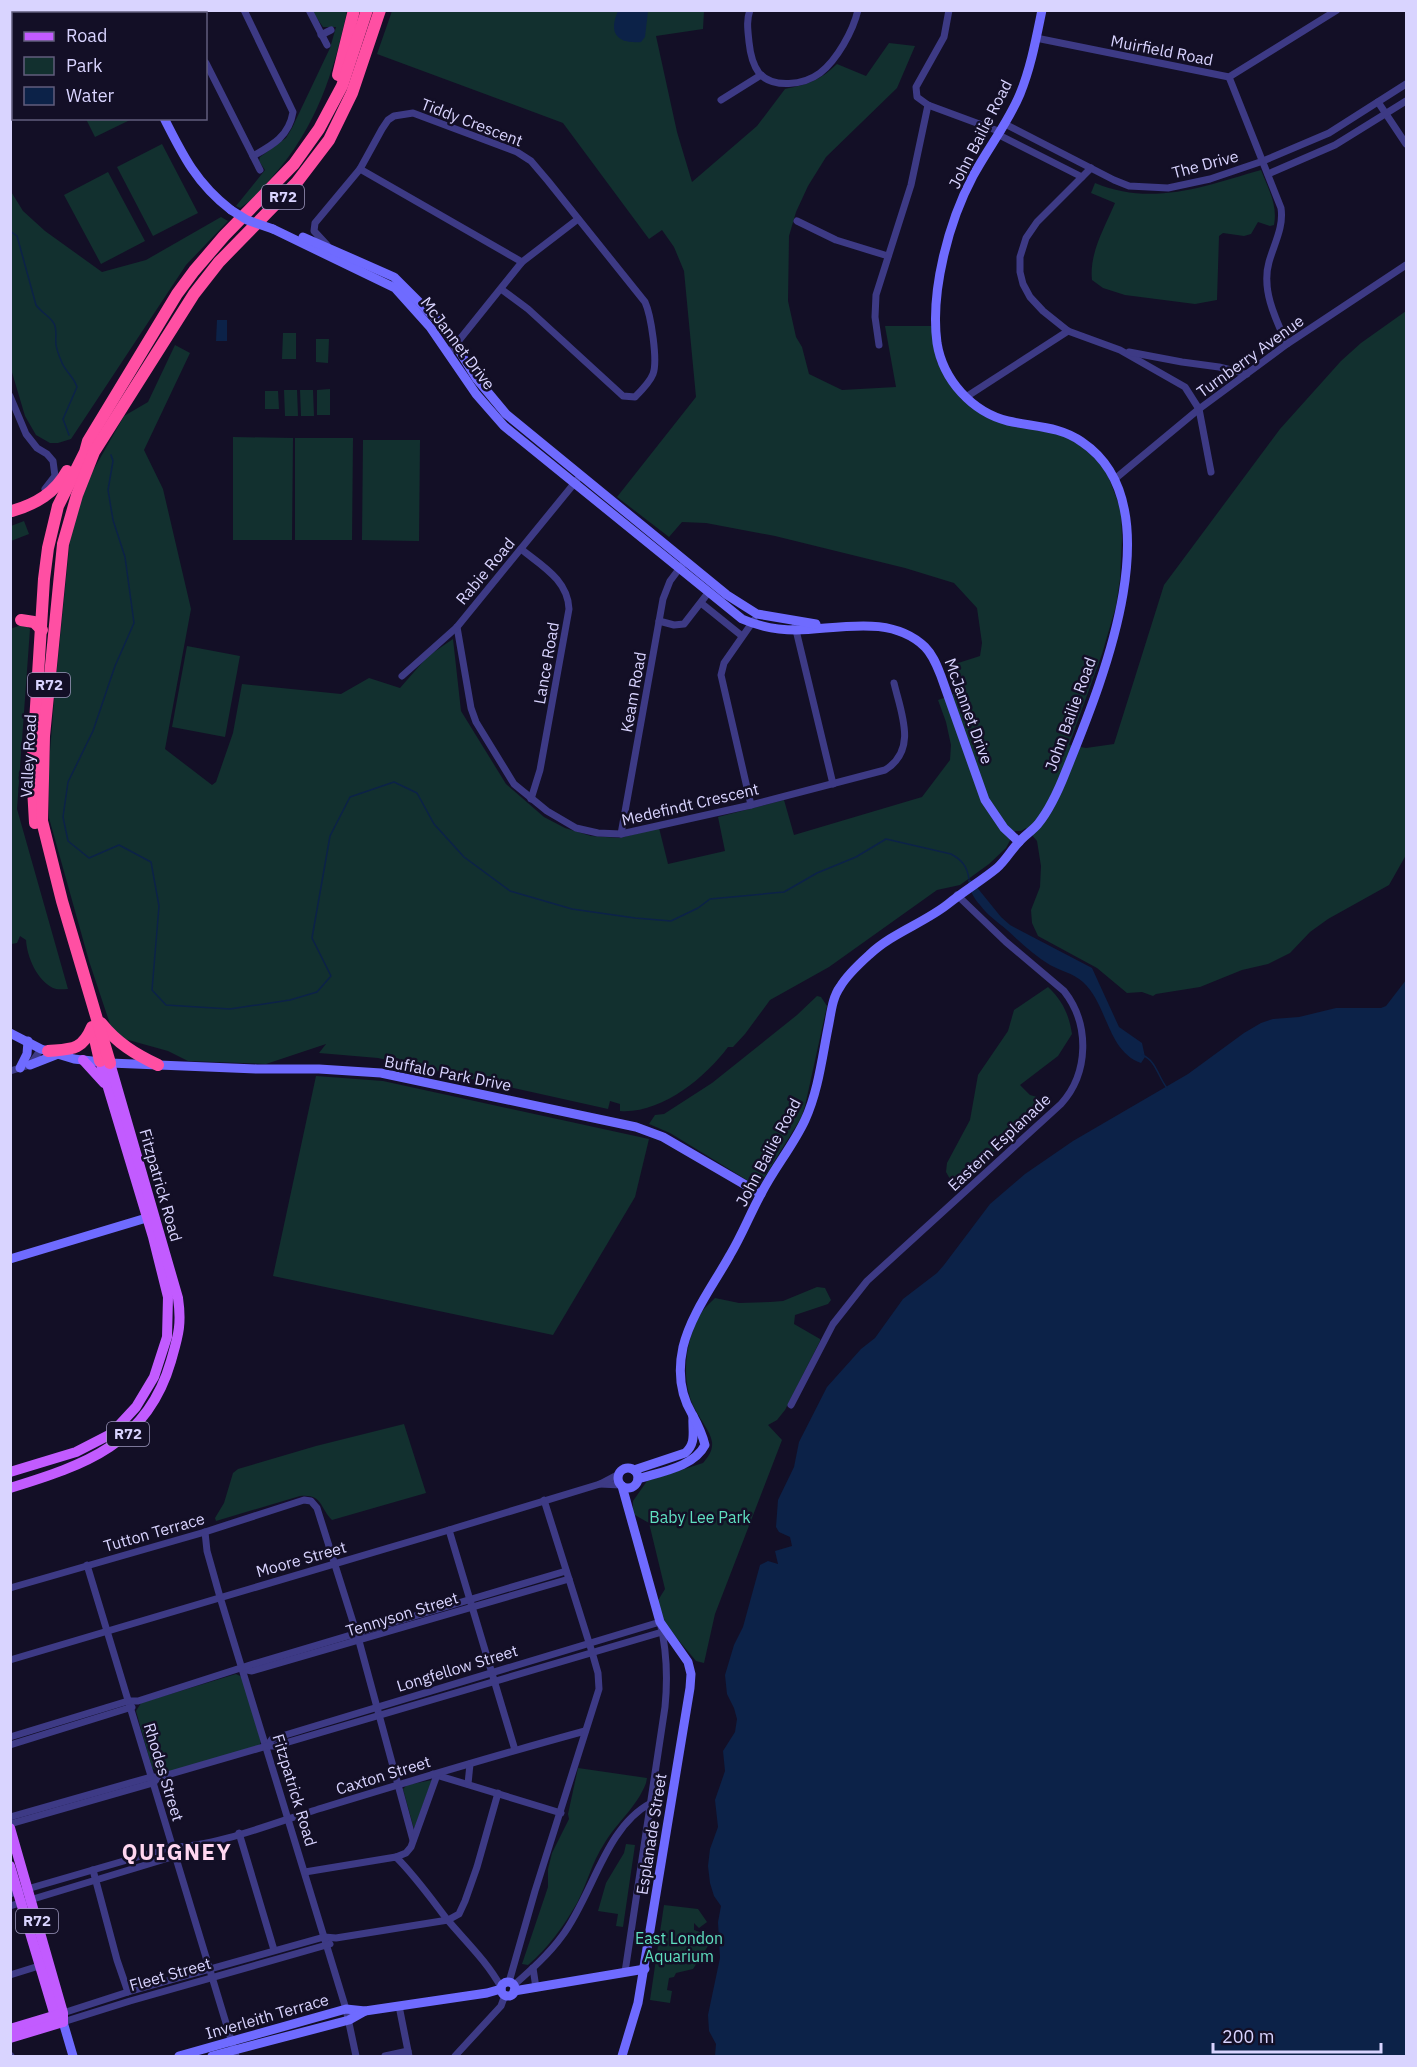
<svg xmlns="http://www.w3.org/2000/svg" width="1417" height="2067" font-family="'IBM Plex Sans',sans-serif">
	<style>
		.green { fill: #12302f }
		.water { fill: #0c2248 }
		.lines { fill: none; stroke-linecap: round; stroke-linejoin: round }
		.stream { stroke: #0c2248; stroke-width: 1.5 }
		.street { stroke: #3d3a85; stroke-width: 7 }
		.secondary { stroke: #6f6bff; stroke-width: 9 }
		.primary { stroke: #c25bff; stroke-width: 10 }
		.highway { stroke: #ff4fa3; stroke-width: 12 }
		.secondary-bridge { stroke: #6f6bff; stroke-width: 9 }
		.labels { text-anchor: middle; stroke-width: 5; stroke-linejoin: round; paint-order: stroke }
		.shield { fill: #130f26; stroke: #9e99be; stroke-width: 1.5 }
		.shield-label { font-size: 15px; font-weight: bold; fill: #d9d4ff }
		.street-label { font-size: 16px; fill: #d9d4ff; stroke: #130f26 }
		.park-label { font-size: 16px; fill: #5fe0c0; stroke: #130f26 }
		.district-label { font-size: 22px; font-weight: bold; letter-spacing: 1.5px; fill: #ffd6f0; stroke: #130f26 }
	</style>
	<rect width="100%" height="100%" fill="#130f26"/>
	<g class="green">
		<path d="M312 11H347C334 72 316 128 273 176 263 188 254 199 240 208L236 206 265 170 259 161 260 157 286 138 292 128 330 48 336 27H323Z"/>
		<path d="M392 11H704L703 29 656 36 677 132 692 182 757 126 785 89C809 84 819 81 837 64L866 76 889 43 915 46 897 88 826 157 808 186 796 212 789 236 788 301 796 337 802 347 809 374 842 390 896 387 885 326H932L937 362 961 399 973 409 1051 431 1076 441 1105 468 1121 510 1122 539 1120 579 1116 606 1102 654 1069 745 1086 748 1114 744 1164 585 1280 429 1341 361 1361 343 1406 311V855L1389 885 1328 919 1310 932 1290 953 1268 964 1242 970 1200 987 1156 994 1153 996 1142 992 1127 993 1097 968 1038 936 1032 923 1031 910 1040 887 1041 866 1037 841 1026 828 1021 831H1015L1006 848 989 864 960 885 937 890 829 967 770 1000 745 1034 733 1047H728C705 1078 661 1114 620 1111V1104L610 1101 608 1109 378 1058 319 1053 326 1044 266 1064 188 1061 168 1051 114 1036 89 961 49 818V764L55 688 70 539 82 490 124 416 148 402 175 345 190 353 144 450 163 489 191 609 165 749 212 785 216 782 233 733 242 684 341 694 369 678 400 688 428 656 453 639 461 711 506 784 544 817 565 828 591 836 620 838 659 828 668 864 725 851 718 817 784 800 794 835 922 797 950 760 951 745 946 722 938 700 952 695 961 687 955 664 980 656 982 643 977 608 954 583 905 568 775 536 706 523 682 522 669 537 617 497 696 397 684 271 674 247 662 230 649 239 563 123 377 54Z"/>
		<polygon points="86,119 132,119 95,137"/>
		<polygon points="162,144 198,213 153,236 117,167"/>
		<path d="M1261 170C1268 188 1278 205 1274 225L1270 226 1258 222 1251 234 1244 236 1223 233 1219 236 1217 300 1195 304 1125 295 1103 288 1092 280C1089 253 1105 227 1115 203L1091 193 1095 183C1152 207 1205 186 1261 170Z"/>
		<polygon points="108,172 145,241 101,264 64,195"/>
		<polygon points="10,190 23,211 45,231 102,272 146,260 221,217 228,221 186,265 71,439 58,443 50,443 36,435 25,416 11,369"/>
		<polygon points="283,333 296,333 296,359 282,359"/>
		<polygon points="316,339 329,339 328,363 316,362"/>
		<polygon points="330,389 330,415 317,415 317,390"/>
		<polygon points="284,390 297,390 298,416 285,416"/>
		<polygon points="300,390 313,390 314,416 301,416"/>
		<polygon points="265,391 278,391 279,409 265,409"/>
		<polygon points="233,437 293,438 292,540 233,540"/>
		<polygon points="295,438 353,438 352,540 295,540"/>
		<polygon points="363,440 420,440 419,541 362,540"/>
		<polygon points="24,521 29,534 11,541 11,526"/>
		<path d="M24 624 30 629 17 809 68 989C63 989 57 990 53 988 37 980 27 957 26 940L20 936 17 943 11 944 10 629Z"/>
		<polygon points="187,646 240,656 225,737 172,727"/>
		<path d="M1048 987C1062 1000 1069 1014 1072 1034L1058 1056 1020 1085 1030 1095 1037 1097 1040 1103 1039 1109 970 1174 959 1181 950 1179 946 1172 947 1163 970 1120 978 1075 1008 1031 1014 1010Z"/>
		<polygon points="817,996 821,997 827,1006 805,1106 801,1118 761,1183 755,1185 670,1133 649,1124 655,1115 664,1114 712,1083 797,1015"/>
		<polygon points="316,1076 383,1081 649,1139 635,1197 553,1335 273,1276"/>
		<path d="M817 1287 825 1288 831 1300 828 1304 795 1315 794 1324 820 1339V1341L785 1410 777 1420 768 1425 782 1440 715 1614 704 1663 696 1661 664 1623 657 1602 665 1589 649 1523 633 1514V1501L647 1481 703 1463C708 1457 713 1451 712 1442 710 1430 700 1420 695 1409 680 1381 685 1342 700 1315 703 1309 710 1303 715 1298L739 1303 770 1302 783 1301Z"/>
		<path d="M404 1424 426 1493 332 1520C319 1507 323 1494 300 1496L216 1521 215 1518 224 1503 233 1473 238 1469 316 1446Z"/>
		<polygon points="236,1674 242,1677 261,1742 259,1746 163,1775 152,1768 136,1711 141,1703"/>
		<path d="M578 1768 647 1778 646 1783C637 1807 617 1822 604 1844 592 1862 587 1884 577 1903 564 1926 548 1948 528 1965L522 1964 548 1887V1869L552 1853 569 1819 568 1814Z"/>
		<polygon points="432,1780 414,1829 403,1789 407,1785"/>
		<polygon points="626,1844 635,1845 623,1927 616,1926 618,1914 598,1911 606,1883 624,1853"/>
		<polygon points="664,1905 698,1909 707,1922 699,1928 694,1923 694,1930 700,1932 708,1946 693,1969 676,1973 674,1977 669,1978 667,1990 672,1991 670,2003 650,2000"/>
	</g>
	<g class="water">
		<path d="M618 11H648L645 37 641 42C617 44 608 33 618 11Z"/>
		<polygon points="217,320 227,320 227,341 216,341"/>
		<path d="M968 880H971L1001 917 1010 925 1092 968 1119 1027 1142 1043 1145 1057 1141 1063C1107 1051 1108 1005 1083 982 1073 973 1061 971 1050 965 1035 956 1021 943 1007 930 998 922 987 915 980 905 974 899 969 889 968 880Z"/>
		<polygon points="1406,980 1406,2056 715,2056 716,2044 709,2031 708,2015 720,1958 718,1922 721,1906 714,1896 710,1883 708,1866 710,1849 718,1827 715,1800 725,1771 723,1751 735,1732 737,1719 734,1708 727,1694 725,1675 734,1645 743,1627 760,1565 768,1561 778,1564 775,1551 792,1546 790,1537 779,1532 776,1527 778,1500 794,1467 799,1442 827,1387 861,1349 875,1338 903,1299 937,1273 944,1265 990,1204 1025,1174 1073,1141 1188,1074 1244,1033 1261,1023 1273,1019 1299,1017 1336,1008 1381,1008 1386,1006"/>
	</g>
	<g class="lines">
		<g class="stream">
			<path d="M10 231 17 236 36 305C41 312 49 316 53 322 58 328 55 338 56 345 57 351 60 358 62 363 66 372 74 377 77 387L63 419 69 435"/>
			<path d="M111 455 113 461 108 490 113 520 125 557 134 623 115 666 93 731 68 782 63 817 68 841 89 858 119 845 151 862 159 906 152 990 166 1005 230 1009 290 1000 317 992 331 976 312 938 330 836 350 797 394 782 417 793 434 824 464 857 510 891 572 909 635 918 671 921 698 908 710 899 784 892 817 873 856 857 886 839 951 854C962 860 967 866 969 879"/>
			<path d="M1142 1055C1156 1060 1158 1077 1167 1088"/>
		</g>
		<g class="street">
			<polyline points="178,10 180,14"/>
			<path d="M244 10 293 112C289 136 273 145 253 156"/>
			<polyline points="309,10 327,45"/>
			<path d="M750 10C746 21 748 31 749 42 750 52 753 65 759 73 773 89 804 85 820 73 837 60 853 31 858 10"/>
			<polyline points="949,10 944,37 916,87 917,97 928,105 1001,132"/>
			<polyline points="321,35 331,30"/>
			<polyline points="1036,38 1229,77 1337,10"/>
			<polyline points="206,63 260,170"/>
			<path d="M1229 77 1281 208C1284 227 1274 244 1269 262 1261 290 1276 320 1287 344"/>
			<polyline points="721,100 761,75"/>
			<polyline points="1378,102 1406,144"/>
			<polyline points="1005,124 1114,180 1129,186 1168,188 1210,179 1263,161 1329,133 1406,84"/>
			<polyline points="999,135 1082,177"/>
			<polyline points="1091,168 1037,222 1026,238 1020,257 1020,272 1023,284 1030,297 1043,311 1068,331 1120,350 1185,387 1199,409 1211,472"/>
			<polyline points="360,169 522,262"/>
			<polyline points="1268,174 1335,145 1406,101"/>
			<polyline points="797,221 836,240 888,256"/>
			<path d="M327 245 314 231 315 223 360 169 382 129 388 120 394 116 413 113 517 152 531 161 548 181 645 302C651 315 658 361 653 374 650 382 641 391 635 397L623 396 528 309 501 289"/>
			<polyline points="879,345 875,317 876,295 911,185 928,105"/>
			<polyline points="1129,352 1182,362 1219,367 1247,374"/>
			<polyline points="448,354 522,262 578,219"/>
			<polyline points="10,396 26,434 37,448 47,454 53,461 55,476 45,489"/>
			<polyline points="966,397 1068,331"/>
			<polyline points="1116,478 1199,409 1287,344 1406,265"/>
			<path d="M521 549C542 566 568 580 569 609L540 770 531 799"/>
			<polyline points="701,603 742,636"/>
			<polyline points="659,621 674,625 684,624 708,593"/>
			<polyline points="795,626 833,784"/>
			<path d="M457 627 471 708 476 722 514 784 547 811 576 828 598 833 621 834 751 805 885 770C918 750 901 713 894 683"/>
			<polyline points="402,676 457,627 577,480"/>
			<polyline points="751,805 721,675 724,663 754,620"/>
			<polyline points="621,834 663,599 670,581 682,565"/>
			<polyline points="10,1071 30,1065 41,1049"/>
			<path d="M791 1405 833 1324 867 1281 1061 1104C1089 1073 1090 1024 1064 991L1006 942 957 895"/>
			<polyline points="600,1484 621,1485"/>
			<polyline points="449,1530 515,1750"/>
			<polyline points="205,1532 207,1551 220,1597 346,2009 356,2056"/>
			<polyline points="87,1565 236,2056"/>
			<polyline points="10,1588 205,1532 304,1500 311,1501 317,1508 359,1641 413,1840"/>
			<polyline points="10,1660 449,1530 600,1484 619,1474"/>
			<polyline points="242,1669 252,1671 569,1579"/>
			<polyline points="10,1737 128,1701 138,1701 250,1665 566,1571"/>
			<polyline points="10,1745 132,1707"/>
			<path d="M267 1746 272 1739 660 1622C667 1651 668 1677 665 1707L625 1972"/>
			<polyline points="433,1774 561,1813"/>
			<polyline points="468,1784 470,1764"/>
			<polyline points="10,1817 151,1777 160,1777 267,1746 275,1746 662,1632"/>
			<polyline points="10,1824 153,1783 156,1780"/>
			<polyline points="239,1833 274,1950"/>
			<polyline points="396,1857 406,1853 411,1847 437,1775"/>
			<polyline points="93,1870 117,1960 128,1992"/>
			<path d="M305 1872 396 1857C415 1876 430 1897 446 1918 465 1941 486 1960 501 1987"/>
			<path d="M10 1894 172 1847C216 1847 279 1821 322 1808 410 1781 497 1755 585 1731"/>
			<polyline points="10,1906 175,1856 189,1847"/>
			<polyline points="533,1968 536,1988"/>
			<polyline points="10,1975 39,1966"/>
			<polyline points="509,1982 535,1891 599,1689 598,1673 592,1652 544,1500"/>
			<path d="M514 1985C531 1970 549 1954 562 1936 593 1895 605 1827 651 1803"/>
			<polyline points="399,2006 409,2056"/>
			<polyline points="63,2013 128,1992 324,1937 336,1938 448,1920 459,1914 465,1901 477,1867 498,1793"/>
			<polyline points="63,2022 130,2001 330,1944"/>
			<polyline points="10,2055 11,2056"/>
			<polyline points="385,2056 408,2051"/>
			<polyline points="455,2056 501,2006 505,1995"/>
		</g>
		<g class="secondary">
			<polyline points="110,10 111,14"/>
			<path d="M164 118C183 156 197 184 231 210"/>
			<path d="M273 229 395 288 430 327 476 394 504 426 742 619C758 626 778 630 796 630 839 629 891 614 925 647 933 655 937 666 941 676L985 800 1004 828 1019 842"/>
			<polyline points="303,237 394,277 445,328 476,378 506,414 727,595 757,614 816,624"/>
			<polyline points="10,1033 41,1049 74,1059 110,1063 257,1069 319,1069 381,1073 636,1127 663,1137 761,1194"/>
			<polyline points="30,1065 58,1054"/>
			<polyline points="20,1068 27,1054 28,1041"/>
			<polyline points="10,1259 153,1216"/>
			<circle cx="628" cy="1478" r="10"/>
			<path d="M634 1470 685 1453C697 1443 692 1431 693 1416"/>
			<path d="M638 1479C660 1472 694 1467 705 1445 702 1433 698 1425 692 1414 680 1394 678 1370 683 1347 691 1314 714 1284 730 1255 742 1235 750 1214 761 1194 774 1168 793 1146 805 1120 818 1092 822 1058 828 1028 831 1014 832 998 840 987 847 975 859 964 869 955 892 933 924 923 948 904 964 891 981 881 997 868 1006 860 1011 850 1019 842 1025 835 1032 831 1038 824 1050 809 1059 789 1066 771 1099 689 1177 506 1082 442 1060 426 1034 427 1008 421 972 412 943 380 937 343 930 291 949 221 973 176 988 148 1008 123 1020 94 1031 67 1036 39 1042 10"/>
			<circle cx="508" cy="1989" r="7"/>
			<polyline points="514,1991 645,1969"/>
			<polyline points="63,2022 73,2056"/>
			<polyline points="179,2056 346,2009 365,2011 487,1993 501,1989"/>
			<polyline points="212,2056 349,2020 365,2011"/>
			<polyline points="622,2056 638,2003 690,1688 691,1674 688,1662 660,1622 622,1486"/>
		</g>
		<g class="primary">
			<polyline points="83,1060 104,1083"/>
			<polyline points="10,1472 76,1452 111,1434 136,1407 154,1377 167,1337 168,1297 153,1237 100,1061"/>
			<path d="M10 1488C85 1465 147 1444 171 1361 178 1336 182 1325 178 1298L110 1063"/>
			<polyline points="10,1828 63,2013 63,2022"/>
			<polyline points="10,1866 55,2016 63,2022"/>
			<polyline points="10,2029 60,2014"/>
			<polyline points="10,2038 63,2022"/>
		</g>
		<g class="highway">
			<polyline points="338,75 354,10"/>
			<path d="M12 511C36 504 55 493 67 471"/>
			<polyline points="21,620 34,622 42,630"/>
			<polyline points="35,823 32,770 44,579 48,548 58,506 85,452 88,441 177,294 194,271 224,236 294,164 319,129 342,86 367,10"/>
			<path d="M101 1023C117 1043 135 1054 158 1065"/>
			<polyline points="95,1039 100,1061"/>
			<path d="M48 1051C71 1049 82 1051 92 1027"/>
			<polyline points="110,1063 62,901 42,821 44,736 63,544 77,495 94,452 194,294 219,262 297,182 329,140 352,93 380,10"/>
		</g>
		<polyline class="secondary-bridge" points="231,210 247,220 273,229"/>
	</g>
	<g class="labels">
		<g class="shield">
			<rect x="262" y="185" width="42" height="24" rx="4.5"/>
			<rect x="28" y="673" width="42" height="24" rx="4.5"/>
			<rect x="107" y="1422" width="42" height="24" rx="4.5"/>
			<rect x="16" y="1909" width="42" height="24" rx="4.5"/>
		</g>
		<g class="shield-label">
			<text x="283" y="202">R72</text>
			<text x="49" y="690">R72</text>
			<text x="128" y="1439">R72</text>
			<text x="37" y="1926">R72</text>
		</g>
		<g class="street-label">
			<text transform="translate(1162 50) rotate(11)" y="6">Muirfield Road</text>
			<text transform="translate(472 122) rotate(21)" y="6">Tiddy Crescent</text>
			<text transform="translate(980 134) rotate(-63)" y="6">John Bailie Road</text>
			<text transform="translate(1205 164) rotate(-15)" y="6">The Drive</text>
			<text transform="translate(458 343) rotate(53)" y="6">McJannet Drive</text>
			<text transform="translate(1250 356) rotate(-36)" y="6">Turnberry Avenue</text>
			<text transform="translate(485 571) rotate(-50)" y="6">Rabie Road</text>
			<text transform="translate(546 663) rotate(-80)" y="6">Lance Road</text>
			<text transform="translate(633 692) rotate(-80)" y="6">Keam Road</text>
			<text transform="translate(969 711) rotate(70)" y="6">McJannet Drive</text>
			<text transform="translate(1070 714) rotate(-70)" y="6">John Bailie Road</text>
			<text transform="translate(28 756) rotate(-87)" y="6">Valley Road</text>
			<text transform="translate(690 804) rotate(-13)" y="6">Medefindt Crescent</text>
			<text transform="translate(448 1073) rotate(11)" y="6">Buffalo Park Drive</text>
			<text transform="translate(999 1142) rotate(-43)" y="6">Eastern Esplanade</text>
			<text transform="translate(768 1152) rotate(-62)" y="6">John Bailie Road</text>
			<text transform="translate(161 1185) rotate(74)" y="6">Fitzpatrick Road</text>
			<text transform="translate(154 1532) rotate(-16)" y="6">Tutton Terrace</text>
			<text transform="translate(301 1559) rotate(-16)" y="6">Moore Street</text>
			<text transform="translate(402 1614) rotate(-17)" y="6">Tennyson Street</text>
			<text transform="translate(457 1668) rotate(-17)" y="6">Longfellow Street</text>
			<text transform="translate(164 1772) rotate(73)" y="6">Rhodes Street</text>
			<text transform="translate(383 1775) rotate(-17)" y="6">Caxton Street</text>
			<text transform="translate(295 1790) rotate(73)" y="6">Fitzpatrick Road</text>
			<text transform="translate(651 1834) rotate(-81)" y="6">Esplanade Street</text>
			<text transform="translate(170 1974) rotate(-16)" y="6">Fleet Street</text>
			<text transform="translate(267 2016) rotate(-16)" y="6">Inverleith Terrace</text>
		</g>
		<g class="park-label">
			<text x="700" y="1523">Baby Lee Park</text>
			<text x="679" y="1944">East London<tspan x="679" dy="18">Aquarium</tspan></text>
		</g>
		<g class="district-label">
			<text x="177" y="1860">QUIGNEY</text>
		</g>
	</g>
	<rect width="1417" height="2067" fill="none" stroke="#d9d4ff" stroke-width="24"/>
	<rect x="12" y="12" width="195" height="108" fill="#130f26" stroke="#625e7d" stroke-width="1.5"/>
	<rect x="24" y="32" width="30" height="9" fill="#c25bff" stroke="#625e7d" stroke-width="1.5"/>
	<text x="66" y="42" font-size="18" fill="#d9d4ff">Road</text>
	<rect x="24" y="57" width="30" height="18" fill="#12302f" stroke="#625e7d" stroke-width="1.5"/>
	<text x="66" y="72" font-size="18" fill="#d9d4ff">Park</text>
	<rect x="24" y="87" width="30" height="18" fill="#0c2248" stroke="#625e7d" stroke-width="1.5"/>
	<text x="66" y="102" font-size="18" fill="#d9d4ff">Water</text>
	<path d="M1213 2043v9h168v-9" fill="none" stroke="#d9d4ff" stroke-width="3"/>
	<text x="1222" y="2043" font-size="18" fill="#d9d4ff" stroke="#130f26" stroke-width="4.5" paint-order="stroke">200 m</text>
</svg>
